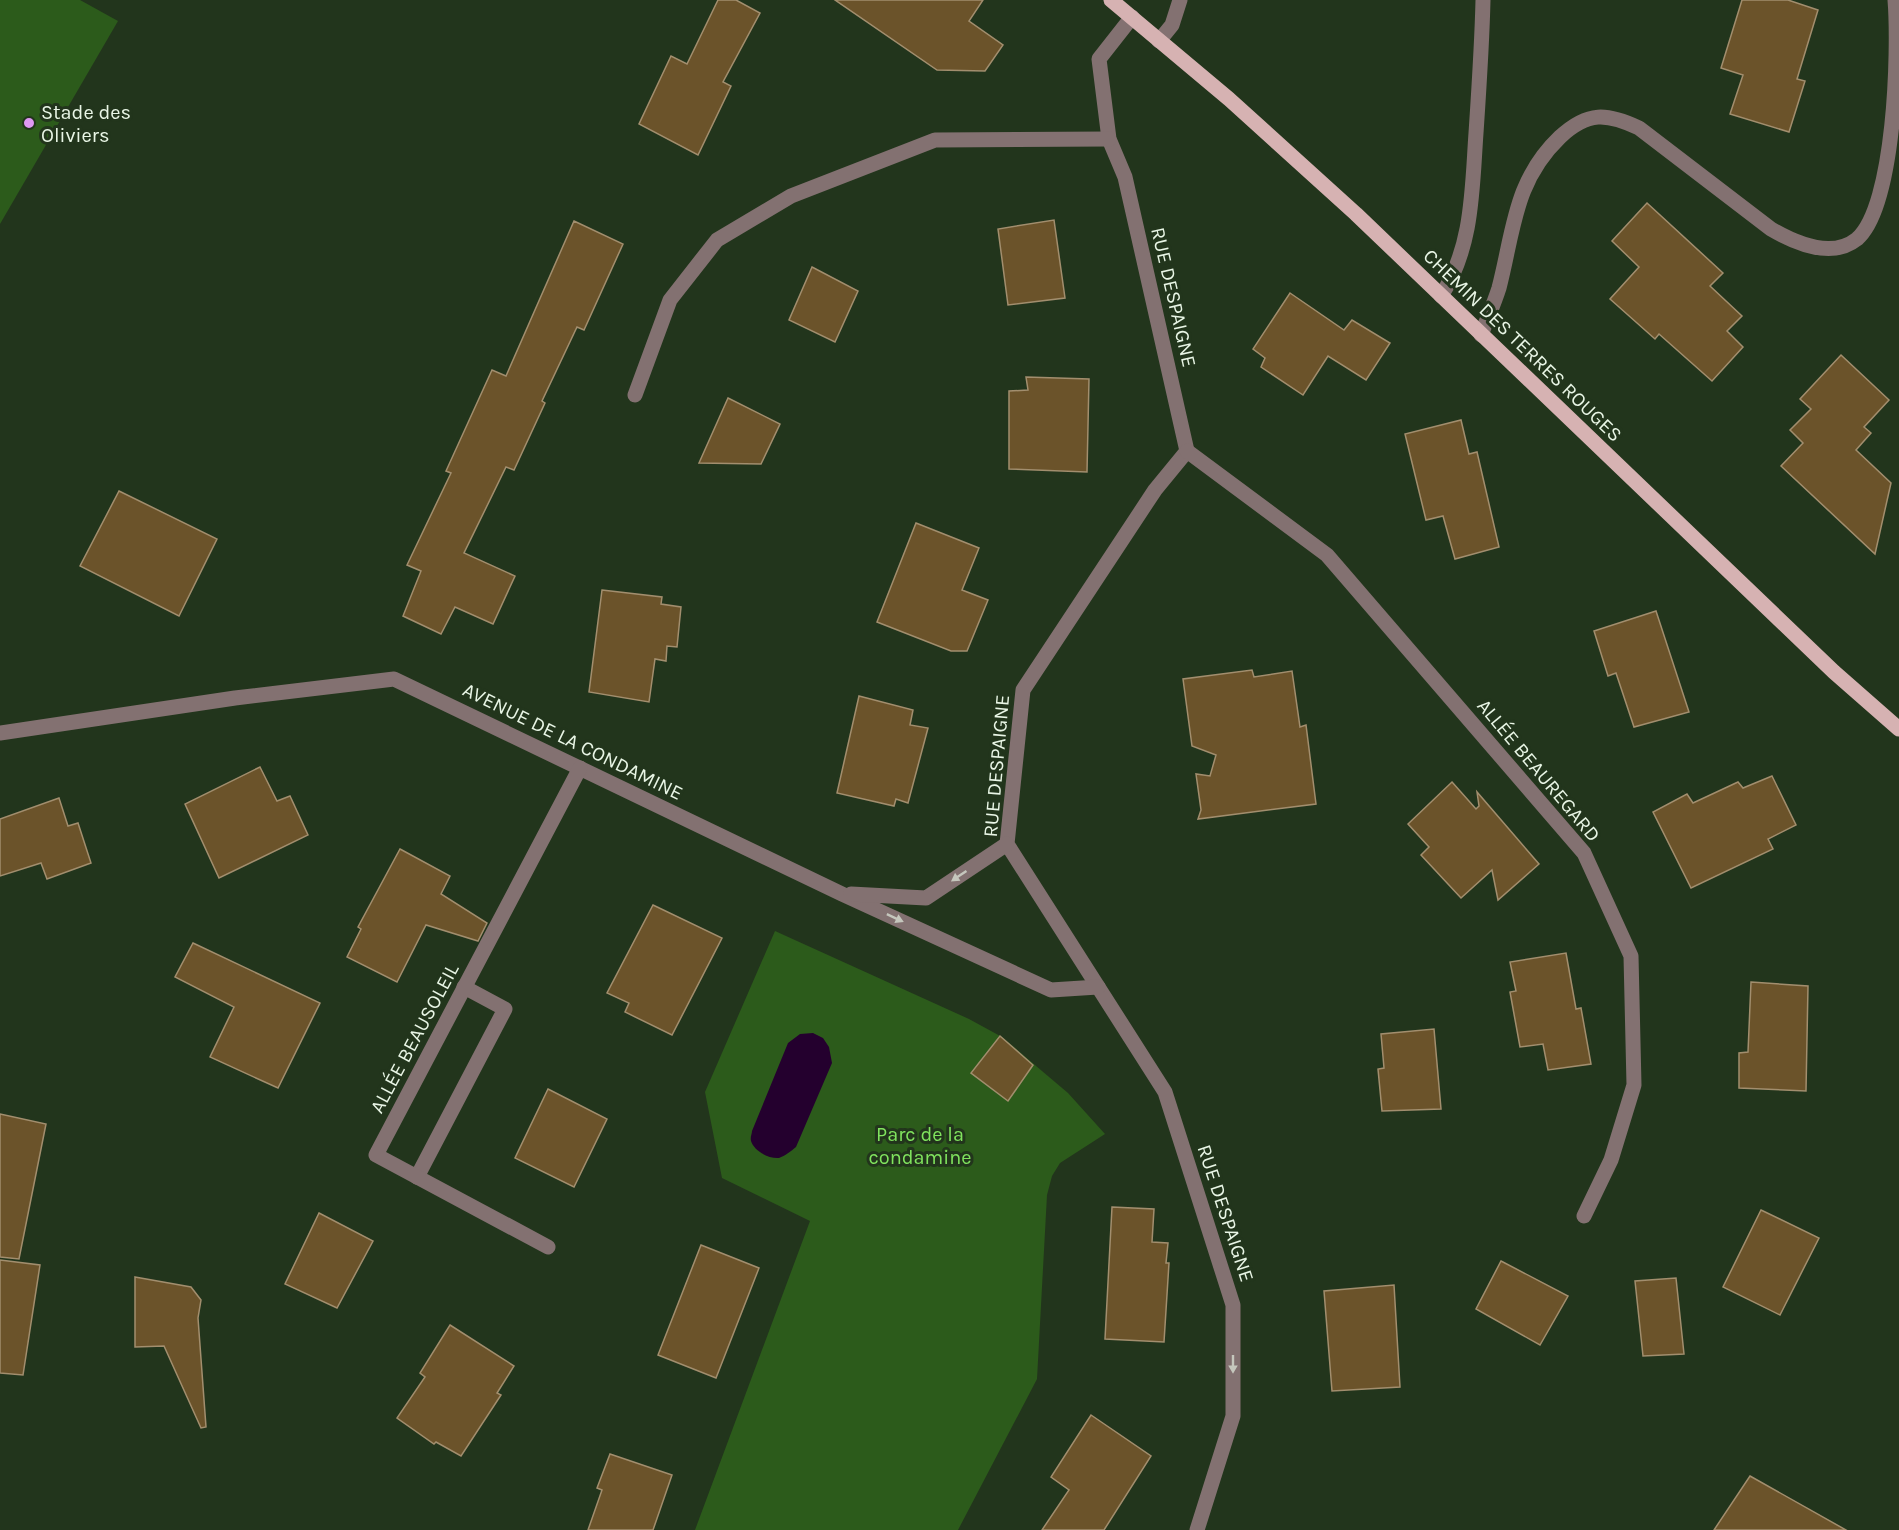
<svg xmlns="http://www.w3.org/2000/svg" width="1899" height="1530" font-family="Karla,sans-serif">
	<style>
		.green { fill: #2c5b1b }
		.water { fill: #24002e }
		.building { fill: #6b532a; stroke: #a28e6e; stroke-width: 1.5 }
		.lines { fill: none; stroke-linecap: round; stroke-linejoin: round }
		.minor { stroke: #837171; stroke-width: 15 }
		.major { stroke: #d6b2b2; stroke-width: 15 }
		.oneway { fill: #c5c7bd }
		.poi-dot { fill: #de98f2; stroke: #22351c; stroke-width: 2 }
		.labels { text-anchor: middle; stroke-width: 6; stroke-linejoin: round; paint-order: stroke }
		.poi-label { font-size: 20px; fill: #e9f6e6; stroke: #22351c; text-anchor: start }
		.street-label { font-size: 20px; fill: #e9f6e6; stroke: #22351c }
		.park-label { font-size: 20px; fill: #80e45e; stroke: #22351c }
	</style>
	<rect width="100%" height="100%" fill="#22351c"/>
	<g class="green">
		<polygon points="0,0 80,0 118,21 0,224"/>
		<polygon points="775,931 969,1019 1002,1037 1068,1093 1105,1134 1060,1163 1052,1176 1047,1195 1037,1379 958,1530 695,1530 810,1221 722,1178 705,1092"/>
	</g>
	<path class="water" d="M813 1033 823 1038 829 1047 832 1063 796 1147C791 1151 785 1156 779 1158 769 1159 754 1151 751 1141 750 1137 752 1134 752 1131L788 1043 800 1034Z"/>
	<g class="building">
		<polygon points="718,0 736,0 760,13 723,82 731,86 698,155 639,124 671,56 687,64"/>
		<polygon points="835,0 983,0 969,21 1003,45 985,71 937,70"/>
		<polygon points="1742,0 1788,0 1818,10 1797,79 1805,81 1789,132 1730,114 1743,75 1721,68"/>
		<polygon points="1647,203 1723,273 1710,286 1742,316 1727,331 1743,347 1712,381 1659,334 1655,339 1610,299 1639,267 1612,241"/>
		<polygon points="1054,220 1065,298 1008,305 998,229"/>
		<polygon points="574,221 623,244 584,330 577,327 542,401 545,403 514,470 506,467 464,553 515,576 493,624 455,607 441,634 403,616 421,571 407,565 451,473 446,471 492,370 506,376"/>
		<polygon points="812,267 858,291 835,342 789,320"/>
		<polygon points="1290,293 1344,330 1352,320 1390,343 1366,380 1328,356 1303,395 1261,367 1265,358 1253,349"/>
		<polygon points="1841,355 1889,400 1864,427 1871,433 1856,450 1891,483 1875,554 1781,466 1803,443 1790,430 1811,409 1800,399"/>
		<polygon points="1026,377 1089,379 1087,472 1009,469 1009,391 1028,390"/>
		<polygon points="728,398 780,424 761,464 699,463"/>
		<polygon points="1461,420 1469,454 1477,452 1499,547 1455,559 1443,516 1426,520 1405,434"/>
		<polygon points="119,491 217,539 179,616 80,566"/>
		<polygon points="916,523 979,548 962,590 988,600 967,651 951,651 877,622"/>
		<polygon points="602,590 662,597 661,604 681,607 677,647 667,646 666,661 655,659 649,702 589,692"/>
		<polygon points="1656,611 1689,712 1634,727 1616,673 1608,676 1594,631"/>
		<polygon points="1252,670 1254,677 1292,671 1300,727 1306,725 1316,804 1198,819 1201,810 1196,774 1210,776 1216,755 1192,746 1183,679"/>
		<polygon points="859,696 913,710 910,725 928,728 908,803 896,799 894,806 837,793"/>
		<polygon points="260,767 277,801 290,796 308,835 219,878 185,804"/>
		<polygon points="1772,776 1796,825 1768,839 1773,849 1691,888 1653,812 1687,794 1693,803 1738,782 1743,788"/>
		<polygon points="1452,782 1476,809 1479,806 1477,792 1539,864 1498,900 1492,870 1461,898 1421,855 1429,847 1408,824"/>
		<polygon points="59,798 68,826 78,823 91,863 47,879 41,863 0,876 0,819"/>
		<polygon points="400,849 450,876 441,894 487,923 478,941 426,925 397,982 347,957 361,929 358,927"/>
		<polygon points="653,905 722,938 672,1035 625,1012 629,1003 607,993"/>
		<polygon points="193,943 320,1003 278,1088 210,1057 234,1007 175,977"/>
		<polygon points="1566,953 1576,1009 1581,1008 1591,1064 1548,1070 1543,1044 1520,1047 1510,992 1516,991 1510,962"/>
		<polygon points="1751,982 1808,986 1806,1091 1739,1088 1739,1053 1748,1052"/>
		<polygon points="1434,1029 1441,1109 1382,1111 1378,1069 1384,1068 1381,1034"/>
		<polygon points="1000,1036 1033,1065 1008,1101 971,1073"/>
		<polygon points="548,1089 607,1119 574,1187 515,1158"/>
		<polygon points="0,1114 46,1124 19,1259 0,1257"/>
		<polygon points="1112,1207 1154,1209 1152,1242 1168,1243 1166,1263 1169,1263 1164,1342 1105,1339"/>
		<polygon points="1761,1210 1819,1238 1780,1315 1723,1287"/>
		<polygon points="319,1213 373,1241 337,1308 285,1284"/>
		<polygon points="701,1245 759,1268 716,1378 658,1355"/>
		<polygon points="0,1260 40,1265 23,1375 0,1373"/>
		<polygon points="1501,1261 1568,1296 1540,1345 1476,1309"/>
		<polygon points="135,1277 191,1287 201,1300 198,1318 206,1427 201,1428 164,1346 135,1347"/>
		<polygon points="1676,1278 1684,1354 1643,1356 1635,1281"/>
		<polygon points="1394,1285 1400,1387 1332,1391 1324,1291"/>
		<polygon points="450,1325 514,1366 497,1393 501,1395 461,1456 436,1442 434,1444 397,1418 425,1377 420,1373"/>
		<polygon points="1091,1415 1151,1456 1104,1530 1042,1530 1069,1490 1051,1477"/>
		<polygon points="610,1454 672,1475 653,1530 588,1530 602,1490 597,1488"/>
		<polygon points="1750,1476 1846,1530 1714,1530"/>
	</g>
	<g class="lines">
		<g class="minor">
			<polyline points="1132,17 1099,59 1109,139 1125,177 1187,451 1155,490 1023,690 1007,844 1165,1092 1233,1305 1233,1416 1197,1530"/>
			<polyline points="1159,41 1172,25 1180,0"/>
			<path d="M1441 296C1473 247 1472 189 1476 133 1479 88 1482 44 1483 0"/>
			<path d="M1481 335C1487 319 1494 304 1499 288 1514 230 1514 181 1560 137 1588 111 1607 113 1639 128L1771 229C1795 243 1832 259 1857 239 1895 206 1899 50 1895 0"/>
			<polyline points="635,395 670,300 717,240 791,196 935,140 1109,139"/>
			<polyline points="1187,451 1327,555 1584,853 1631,956 1634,1085 1611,1160 1584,1216"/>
			<polyline points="0,733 235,698 394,679 842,894 1051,990 1098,987"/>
			<polyline points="851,894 926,898 1007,844"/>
			<polyline points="417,1177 505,1009 464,987"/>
			<polyline points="548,1247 376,1155 580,768"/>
		</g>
		<polyline class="major" points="1111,0 1229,99 1356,214 1834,672 1899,729"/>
	</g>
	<defs><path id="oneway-solid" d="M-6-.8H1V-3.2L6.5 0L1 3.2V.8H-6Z" transform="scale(1.5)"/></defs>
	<g class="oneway">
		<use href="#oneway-solid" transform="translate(959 876) rotate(146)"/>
		<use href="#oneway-solid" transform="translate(895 918) rotate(25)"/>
		<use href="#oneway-solid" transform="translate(1233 1364) rotate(90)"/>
	</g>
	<circle class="poi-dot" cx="29" cy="123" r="6"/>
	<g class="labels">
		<g class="poi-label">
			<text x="41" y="119">Stade des<tspan x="41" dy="23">Oliviers</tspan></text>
		</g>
		<g class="street-label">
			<text transform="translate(1174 297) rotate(77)" y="7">RUE DESPAIGNE</text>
			<text transform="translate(1523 345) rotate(44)" y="7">CHEMIN DES TERRES ROUGES</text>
			<text transform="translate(573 741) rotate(26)" y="7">AVENUE DE LA CONDAMINE</text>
			<text transform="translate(996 766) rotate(-85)" y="7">RUE DESPAIGNE</text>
			<text transform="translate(1539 770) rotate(50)" y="7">ALLÉE BEAUREGARD</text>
			<text transform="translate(414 1038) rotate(-62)" y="7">ALLÉE BEAUSOLEIL</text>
			<text transform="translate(1226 1213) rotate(72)" y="7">RUE DESPAIGNE</text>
		</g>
		<g class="park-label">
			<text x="920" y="1141">Parc de la<tspan x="920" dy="23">condamine</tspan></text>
		</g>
	</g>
</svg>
